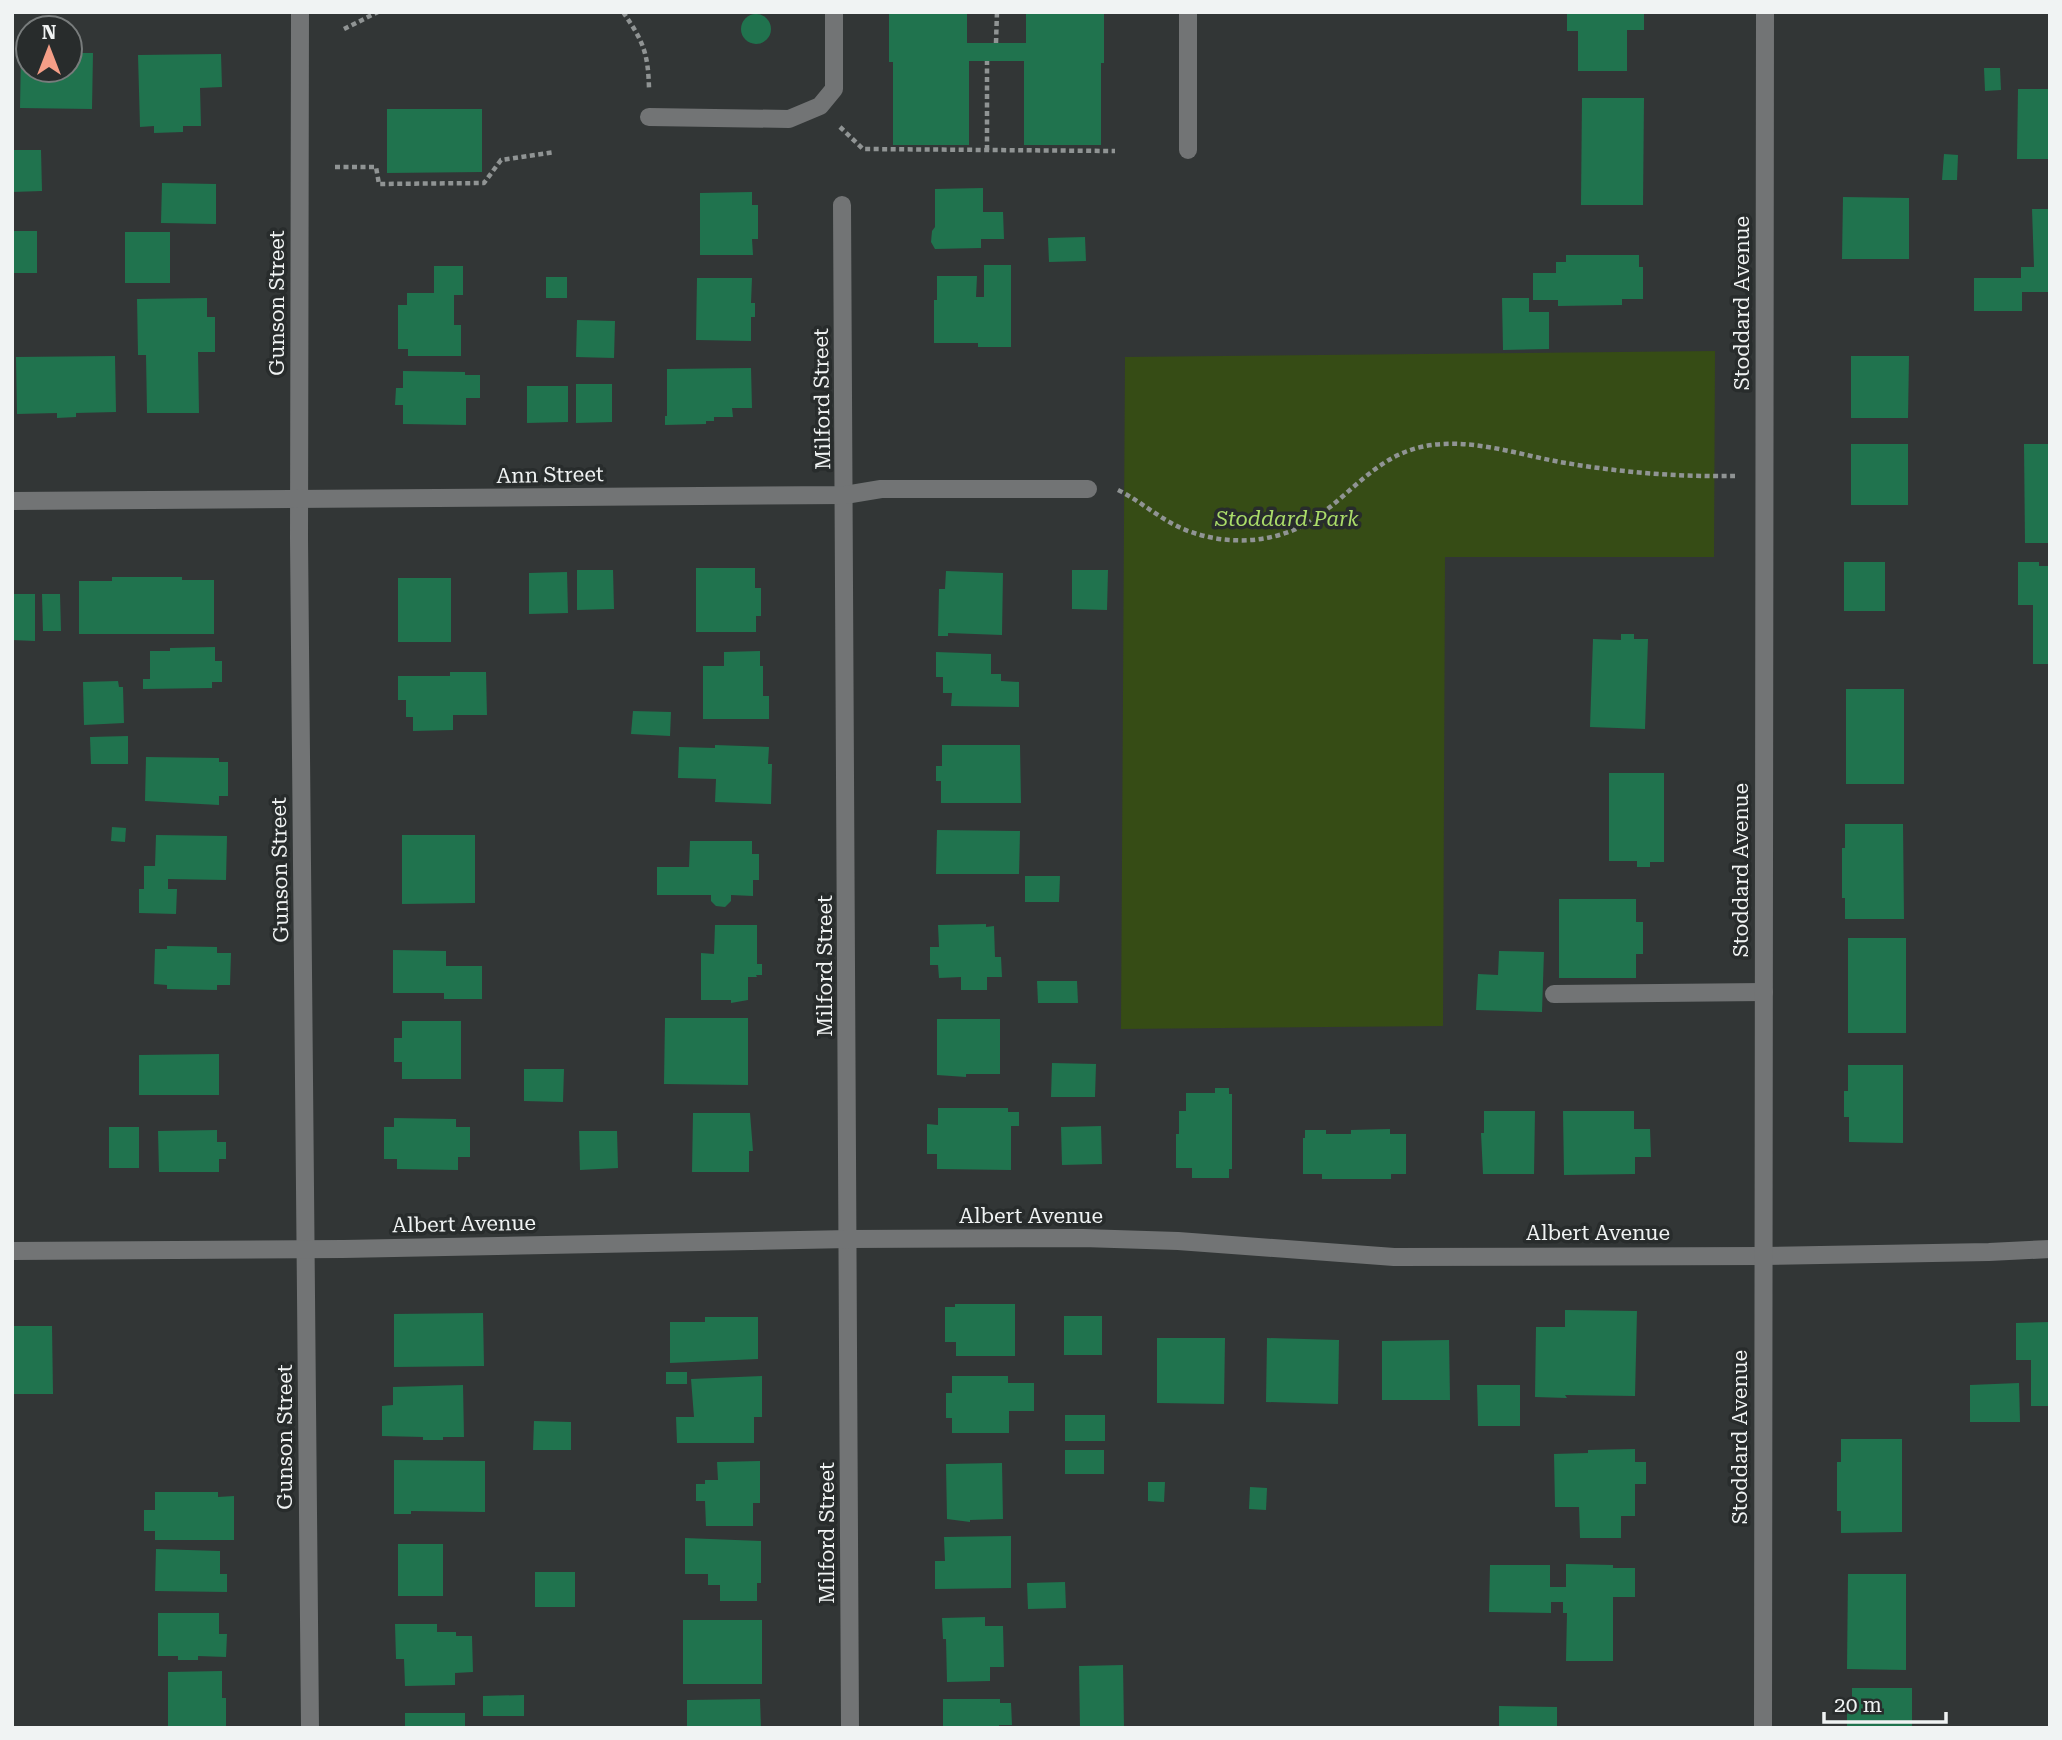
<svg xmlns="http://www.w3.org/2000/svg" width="2062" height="1740" font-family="'Roboto Serif',serif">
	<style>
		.green { fill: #364c15 }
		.building { fill: #20734e }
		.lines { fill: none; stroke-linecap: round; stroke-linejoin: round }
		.path { stroke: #909494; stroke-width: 4.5; stroke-dasharray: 5 3.5; stroke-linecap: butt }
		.service { stroke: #727475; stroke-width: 18 }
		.minor { stroke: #727475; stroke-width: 18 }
		.labels { text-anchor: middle; stroke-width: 7; stroke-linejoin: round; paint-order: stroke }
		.street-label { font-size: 21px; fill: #f0f3f3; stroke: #282c2c }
		.park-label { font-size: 21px; font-style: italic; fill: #aadc69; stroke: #282c2c }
	</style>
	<rect width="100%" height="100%" fill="#323636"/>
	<polygon class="green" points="1715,351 1714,557 1445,557 1443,1026 1121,1029 1125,357"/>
	<g class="building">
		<polygon points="889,12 967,12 967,43 1026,43 1026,12 1104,12 1104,63 1101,63 1101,145 1024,145 1024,61 969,61 969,145 893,145 893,62 889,62"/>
		<polygon points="1567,12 1644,12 1644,30 1627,30 1627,71 1578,71 1578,31 1567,31"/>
		<circle cx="756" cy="29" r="15"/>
		<polygon points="21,53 28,53 28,70 70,70 70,53 93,53 92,109 20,108"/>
		<polygon points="221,54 222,87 200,88 201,126 183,126 183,132 154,133 154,126 140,127 138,55"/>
		<polygon points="1984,68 2000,68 2001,90 1985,91"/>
		<polygon points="2018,89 2050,89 2050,159 2017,159"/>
		<polygon points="1582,98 1644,98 1643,205 1581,205"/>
		<polygon points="387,109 482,109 482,172 387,173"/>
		<polygon points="12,150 41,150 42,191 12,192"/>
		<polygon points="1944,154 1958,155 1957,180 1942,180"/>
		<polygon points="162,183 216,184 216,224 161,223"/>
		<polygon points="983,188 983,212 1003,212 1004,239 981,239 981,248 935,249 931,242 932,231 935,227 935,189"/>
		<polygon points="752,192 752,205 758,205 758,239 752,239 753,255 700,255 700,193"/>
		<polygon points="1843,197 1909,198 1909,259 1842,259"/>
		<polygon points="2032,209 2050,209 2050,292 2022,292 2022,311 1974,311 1974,278 2021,278 2021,267 2034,267"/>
		<rect x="12" y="231" width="25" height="42"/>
		<rect x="125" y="232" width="45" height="51"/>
		<polygon points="1085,237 1086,261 1049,262 1048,238"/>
		<polygon points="1566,255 1639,255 1639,267 1643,267 1643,299 1622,299 1622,305 1558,306 1558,300 1533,300 1533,273 1556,273 1556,262 1566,262"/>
		<polygon points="984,265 1011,265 1011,347 978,347 978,343 934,343 934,300 937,300 937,276 977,276 976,297 984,297"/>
		<polygon points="434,266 463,266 463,295 454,295 454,325 461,325 461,356 408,356 408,349 398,349 398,305 407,305 407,293 434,293"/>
		<rect x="546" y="277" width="21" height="21"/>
		<polygon points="697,278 752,278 751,303 755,303 755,317 751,317 751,341 696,340"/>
		<polygon points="207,298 207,317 215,317 215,352 198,352 199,413 147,413 146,355 138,355 137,299"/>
		<polygon points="1502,298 1529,298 1529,312 1549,312 1549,349 1503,350"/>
		<polygon points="577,320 615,321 614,358 576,357"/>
		<polygon points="115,356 116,412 76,413 76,417 57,418 57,413 17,414 16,357"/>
		<polygon points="1851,356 1909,356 1908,418 1851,418"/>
		<polygon points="751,368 752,408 732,408 733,417 714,417 714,421 706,421 706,424 665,425 665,416 667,416 667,369"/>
		<polygon points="403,371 465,372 465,375 480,375 480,398 466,398 466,425 403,424 403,405 395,405 396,388 403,388"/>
		<polygon points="576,384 612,384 612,422 576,423"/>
		<polygon points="527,386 568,386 568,422 527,423"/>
		<rect x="1851" y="444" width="57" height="61"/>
		<polygon points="2024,444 2050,444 2050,543 2025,543"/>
		<rect x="1844" y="562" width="41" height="49"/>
		<polygon points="2018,562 2039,562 2039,566 2050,566 2050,664 2033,664 2033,605 2018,605"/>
		<polygon points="696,568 755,568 755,588 761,588 761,616 756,616 756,632 696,632"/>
		<polygon points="577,570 613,570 614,609 577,610"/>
		<polygon points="1072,570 1108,570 1107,610 1072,609"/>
		<polygon points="946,571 1003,573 1002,635 948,633 948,636 938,636 939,589 945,589"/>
		<polygon points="567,572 568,613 529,614 529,573"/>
		<polygon points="112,577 182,577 182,580 214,580 214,634 79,634 79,581 112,581"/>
		<rect x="398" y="578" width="53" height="64"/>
		<polygon points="12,594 35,594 35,641 12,640"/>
		<polygon points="42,594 60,594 61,631 43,631"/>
		<polygon points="1621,634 1634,634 1634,639 1648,639 1645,729 1590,727 1593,639 1621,640"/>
		<polygon points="215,647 215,661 222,661 222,682 212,682 212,688 143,689 143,679 150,679 150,651 170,651 170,648"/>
		<polygon points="760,651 760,666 763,666 763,696 769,696 769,719 703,719 703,666 724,666 724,652"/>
		<polygon points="936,652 991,654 991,674 1001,674 1001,681 1019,682 1019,707 951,706 952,693 943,693 943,677 936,677"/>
		<polygon points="450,672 486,672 487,715 453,715 453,730 413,731 413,717 406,717 406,700 398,700 398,676 450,676"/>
		<polygon points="118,681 119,687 123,687 124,723 84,725 83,682"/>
		<rect x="1846" y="689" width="58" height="95"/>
		<polygon points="633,711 671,712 670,736 631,734"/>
		<polygon points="128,736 128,764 91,764 90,737"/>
		<polygon points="715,745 769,747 768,764 772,764 771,804 715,802 716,779 678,778 679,747 715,748"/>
		<polygon points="942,745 1020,745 1021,803 941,803 941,781 936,781 936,766 942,766"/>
		<polygon points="146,757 219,758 219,762 228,762 228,796 219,796 219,805 145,801"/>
		<polygon points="1609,773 1664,773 1664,862 1650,862 1650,867 1637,867 1637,861 1609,861"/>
		<polygon points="1845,824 1903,824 1904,919 1845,919 1845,898 1842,898 1842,848 1845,848"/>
		<polygon points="112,827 126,828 125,842 111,841"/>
		<polygon points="937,830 1020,831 1019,874 936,874"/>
		<polygon points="156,835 227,836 226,880 168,879 168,889 177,889 176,914 139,913 139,889 144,889 144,866 155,866"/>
		<polygon points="402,835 475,835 475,903 402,904"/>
		<polygon points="690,841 752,841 752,854 759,854 759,880 753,880 753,896 731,895 731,901 725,907 716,906 711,901 711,895 657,895 657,867 689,867"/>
		<polygon points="1025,876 1060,876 1059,902 1025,902"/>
		<polygon points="1559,899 1636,899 1636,922 1643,922 1643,954 1636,954 1636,978 1559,978"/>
		<polygon points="986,924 986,927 994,926 995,957 1001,957 1002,977 987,977 987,990 961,990 961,977 939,978 938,965 930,965 930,947 939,947 938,925"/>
		<polygon points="715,925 757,925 757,964 762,964 762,975 756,975 757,977 748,977 748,1000 731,1003 731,1000 701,1000 701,953 714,954"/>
		<rect x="1848" y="938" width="58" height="95"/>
		<polygon points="167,946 217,947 217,953 231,953 230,985 217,985 217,990 167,989 167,985 154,984 155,949 167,949"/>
		<polygon points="393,950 446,951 446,966 482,966 482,999 444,999 444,993 393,993"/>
		<polygon points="1499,951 1544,952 1542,1012 1476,1010 1478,974 1498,975"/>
		<polygon points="1037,981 1077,981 1078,1003 1038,1003"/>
		<polygon points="665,1018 748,1018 748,1085 664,1084"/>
		<polygon points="937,1019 1000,1019 1000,1074 966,1074 966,1077 937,1075"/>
		<polygon points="402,1021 461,1021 461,1079 402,1079 402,1062 394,1062 394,1038 402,1038"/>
		<polygon points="219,1054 219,1095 139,1095 139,1055"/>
		<polygon points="1052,1063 1096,1064 1095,1097 1051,1097"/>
		<polygon points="1848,1065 1903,1065 1903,1143 1849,1142 1849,1117 1844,1117 1844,1091 1848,1091"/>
		<polygon points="524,1069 564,1069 563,1102 524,1101"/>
		<polygon points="1215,1088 1229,1088 1229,1094 1232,1094 1232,1169 1229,1169 1229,1178 1192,1178 1192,1168 1176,1168 1176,1134 1179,1134 1179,1111 1186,1111 1186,1093 1215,1093"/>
		<polygon points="938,1108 1008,1108 1008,1112 1019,1112 1019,1126 1011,1126 1011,1170 937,1169 937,1154 927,1154 927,1124 938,1125"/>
		<polygon points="1484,1111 1535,1111 1534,1174 1483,1174 1481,1133 1484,1133"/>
		<polygon points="1563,1111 1634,1111 1634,1129 1650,1129 1651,1157 1635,1157 1635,1174 1564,1175"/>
		<polygon points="693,1113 750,1113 753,1151 749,1151 749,1172 692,1172"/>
		<polygon points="394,1118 456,1119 456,1127 470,1127 470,1157 458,1157 458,1170 397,1169 397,1159 384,1159 384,1127 394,1127"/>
		<polygon points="1101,1126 1102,1164 1062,1165 1061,1127"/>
		<rect x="109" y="1127" width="30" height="41"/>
		<polygon points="1390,1129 1390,1134 1406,1134 1406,1174 1391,1174 1391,1179 1322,1179 1322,1174 1303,1174 1303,1138 1305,1138 1305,1130 1326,1130 1326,1134 1351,1134 1351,1130"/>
		<polygon points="217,1130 217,1142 226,1142 226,1159 219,1159 219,1172 159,1172 158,1131"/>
		<polygon points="579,1131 617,1131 618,1168 580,1170"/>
		<polygon points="955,1304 1015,1304 1015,1356 956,1356 956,1342 945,1342 945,1307 955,1307"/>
		<polygon points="1565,1310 1637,1311 1635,1396 1565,1395 1567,1398 1535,1397 1536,1327 1565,1327"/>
		<polygon points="483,1313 484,1366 394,1367 394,1314"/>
		<rect x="1064" y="1316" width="38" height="39"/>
		<polygon points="705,1317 758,1317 758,1359 670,1363 670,1322 705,1322"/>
		<polygon points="2050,1322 2050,1406 2031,1406 2031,1360 2016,1360 2016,1323"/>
		<polygon points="12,1326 52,1326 53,1394 12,1394"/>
		<polygon points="1157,1338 1225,1338 1224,1404 1157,1403"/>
		<polygon points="1267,1338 1339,1340 1338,1404 1266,1402"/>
		<polygon points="1449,1340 1450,1400 1382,1400 1382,1341"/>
		<rect x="666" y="1372" width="21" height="12"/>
		<polygon points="762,1376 762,1417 754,1417 754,1443 677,1443 676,1417 694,1417 691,1379"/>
		<polygon points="952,1376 1008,1376 1008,1383 1034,1383 1034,1411 1009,1411 1009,1433 952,1433 952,1418 946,1418 946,1393 952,1393"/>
		<polygon points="2019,1383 2020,1422 1970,1422 1970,1385"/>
		<polygon points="463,1385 464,1437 443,1437 443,1440 423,1440 423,1437 382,1436 382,1406 393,1405 393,1387"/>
		<polygon points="1477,1385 1520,1385 1520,1426 1478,1426"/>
		<rect x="1065" y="1415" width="40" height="26"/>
		<polygon points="534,1421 571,1422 571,1450 533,1450"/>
		<polygon points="1841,1439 1902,1439 1902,1532 1841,1533 1841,1511 1837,1511 1837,1462 1841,1462"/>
		<polygon points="1635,1449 1635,1462 1646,1462 1646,1484 1635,1484 1635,1516 1621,1516 1621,1538 1580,1538 1579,1507 1555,1507 1554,1454 1588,1453 1588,1450"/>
		<rect x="1065" y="1450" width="39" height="24"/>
		<polygon points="394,1460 485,1461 485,1512 411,1511 411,1514 394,1514"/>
		<polygon points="760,1461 760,1503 753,1503 753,1526 706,1526 705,1501 696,1501 696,1484 705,1484 705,1480 718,1480 717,1462"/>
		<polygon points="1002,1463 1003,1519 970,1520 970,1522 947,1519 946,1464"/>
		<polygon points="1148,1482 1165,1482 1164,1502 1148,1501"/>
		<polygon points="1250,1487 1267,1488 1266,1510 1249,1509"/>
		<polygon points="155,1492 218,1492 218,1497 234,1496 234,1540 155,1540 155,1531 144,1531 144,1510 155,1510"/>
		<polygon points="1011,1536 1011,1588 935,1589 935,1561 945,1561 944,1537"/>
		<polygon points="685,1538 761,1541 761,1583 757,1583 757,1601 720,1601 720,1585 708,1585 708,1574 685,1574"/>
		<rect x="398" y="1544" width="45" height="52"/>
		<polygon points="156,1549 220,1551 220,1574 227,1574 227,1592 155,1591"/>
		<polygon points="1566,1564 1613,1565 1613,1568 1635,1568 1635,1597 1613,1597 1613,1661 1566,1661 1567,1613 1563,1613 1563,1602 1551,1602 1551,1613 1489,1612 1490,1565 1550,1565 1550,1587 1566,1587"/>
		<rect x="535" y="1572" width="40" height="35"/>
		<polygon points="1848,1574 1906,1574 1906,1670 1847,1669"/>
		<polygon points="1065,1582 1066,1608 1028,1609 1027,1583"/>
		<polygon points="158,1613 219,1613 219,1634 227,1634 226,1657 198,1656 198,1660 178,1660 178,1656 158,1656"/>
		<polygon points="985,1617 985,1626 1003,1626 1004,1667 990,1667 990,1681 947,1682 946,1639 943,1639 942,1618"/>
		<rect x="683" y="1620" width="79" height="64"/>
		<polygon points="395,1624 437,1624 437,1632 456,1632 456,1636 472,1636 473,1672 455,1673 455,1685 405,1686 404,1659 396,1659"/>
		<polygon points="1123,1665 1124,1728 1080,1728 1079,1666"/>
		<polygon points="222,1671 222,1698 226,1698 226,1728 168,1728 168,1672"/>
		<polygon points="1852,1688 1912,1688 1912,1728 1847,1728 1847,1710 1852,1710"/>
		<polygon points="524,1695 524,1716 483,1716 483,1696"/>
		<polygon points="760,1699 761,1728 687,1727 687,1700"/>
		<polygon points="943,1699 1000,1699 1000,1703 1011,1703 1012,1725 999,1725 999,1728 943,1728"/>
		<polygon points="1499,1706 1557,1707 1557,1728 1499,1728"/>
		<rect x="405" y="1713" width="60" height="15"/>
	</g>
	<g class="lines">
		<g class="path">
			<path d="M623 12C643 41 648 52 649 88"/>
			<polyline points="344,29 378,12"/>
			<polyline points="996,43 997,12"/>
			<polyline points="840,127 863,149 1115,151"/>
			<polyline points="987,150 987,61"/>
			<polyline points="335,167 376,167 379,184 484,183 501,160 555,152"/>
			<path d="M1118 490C1144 503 1164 523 1191 532 1231 546 1278 543 1314 519 1358 489 1383 446 1444 444 1483 442 1522 455 1560 462 1617 472 1676 477 1735 476"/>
		</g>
		<g class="service">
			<polyline points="649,117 789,119 820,106 834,89 834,12"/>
			<polyline points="1188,150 1188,12"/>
			<polyline points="1554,994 1764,992"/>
		</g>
		<g class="minor">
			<polyline points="300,12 299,539 310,1728"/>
			<polyline points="842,205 850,1728"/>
			<polyline points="12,501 845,495 881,489 1088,489"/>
			<polyline points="12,1251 343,1249 849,1239 1083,1238 1178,1241 1394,1257 1763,1256 1989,1252 2050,1249"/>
			<polyline points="1763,1728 1765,12"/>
		</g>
	</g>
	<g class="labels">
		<g class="street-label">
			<text transform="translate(277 303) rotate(-90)" y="7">Gunson Street</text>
			<text transform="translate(1742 303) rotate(-90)" y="7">Stoddard Avenue</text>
			<text transform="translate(822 399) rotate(-91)" y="7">Milford Street</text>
			<text transform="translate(550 475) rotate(-1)" y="7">Ann Street</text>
			<text transform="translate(280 870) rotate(-91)" y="7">Gunson Street</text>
			<text transform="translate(1741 870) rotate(-90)" y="7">Stoddard Avenue</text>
			<text transform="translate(825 966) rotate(-90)" y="7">Milford Street</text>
			<text x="1031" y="1223">Albert Avenue</text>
			<text transform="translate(464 1224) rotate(-1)" y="7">Albert Avenue</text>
			<text x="1598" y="1240">Albert Avenue</text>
			<text transform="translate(285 1437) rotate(-90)" y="7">Gunson Street</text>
			<text transform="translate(1740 1437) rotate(-90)" y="7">Stoddard Avenue</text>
			<text transform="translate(827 1533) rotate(-90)" y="7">Milford Street</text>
		</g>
		<g class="park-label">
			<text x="1287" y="526">Stoddard Park</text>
		</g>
	</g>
	<rect width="2062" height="1740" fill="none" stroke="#f0f3f3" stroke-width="28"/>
	<g transform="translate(49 49)"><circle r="33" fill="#282c2c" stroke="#787c7c" stroke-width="2"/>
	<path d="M0-5L12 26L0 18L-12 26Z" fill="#f49e87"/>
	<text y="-10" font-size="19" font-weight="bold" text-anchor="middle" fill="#f0f3f3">N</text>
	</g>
	<path d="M1824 1712v10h122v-10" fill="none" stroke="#f0f3f3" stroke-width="3.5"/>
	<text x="1834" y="1712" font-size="21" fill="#f0f3f3" stroke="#282c2c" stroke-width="5" paint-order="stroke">20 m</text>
</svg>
